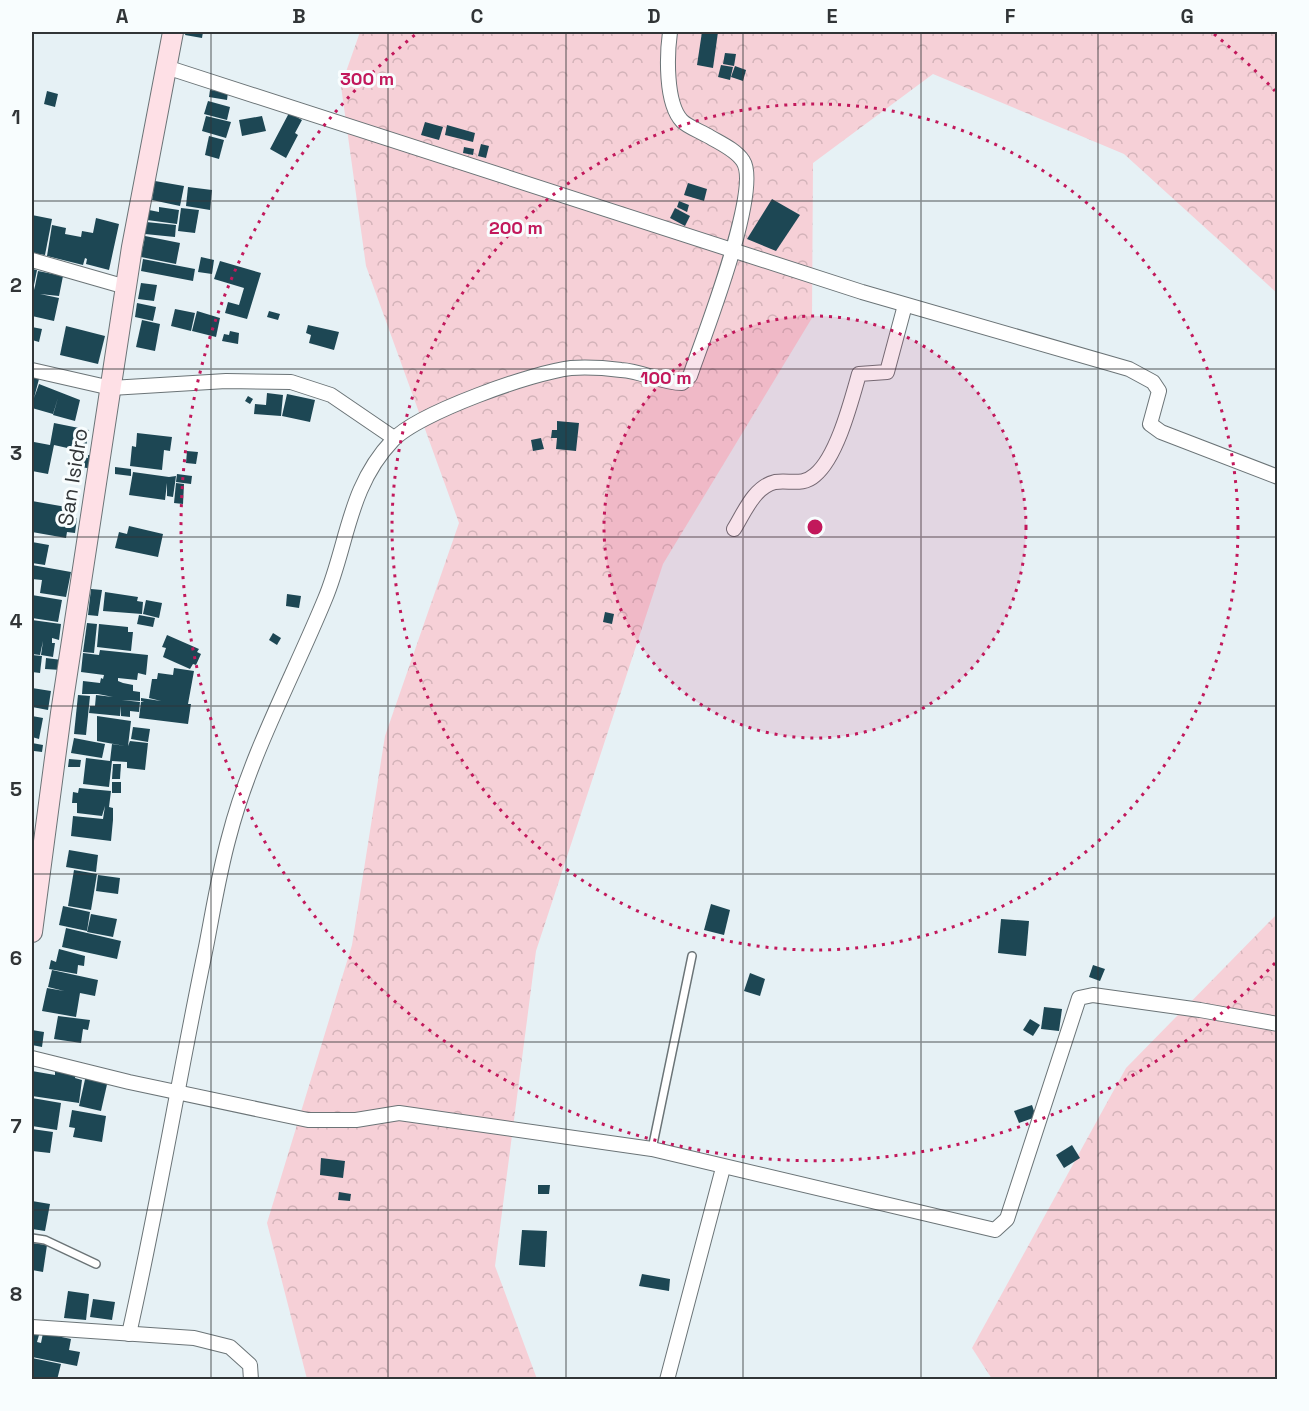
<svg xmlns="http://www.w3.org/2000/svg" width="1309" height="1411" font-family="'Space Grotesk',sans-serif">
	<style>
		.forest { fill: url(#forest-crowns) }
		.building { fill: #1d4754 }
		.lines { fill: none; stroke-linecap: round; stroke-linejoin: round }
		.lane-casing { stroke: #6b7477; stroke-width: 10 }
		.street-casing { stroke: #6b7477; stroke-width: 16 }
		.secondary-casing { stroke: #6b7477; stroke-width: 22 }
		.lane { stroke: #fff; stroke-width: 7 }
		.street { stroke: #fff; stroke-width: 14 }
		.secondary { stroke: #fee0e6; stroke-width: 20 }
		.grid { fill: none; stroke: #313537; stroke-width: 1.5; stroke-opacity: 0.55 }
		.ring { fill: none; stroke: #c2185b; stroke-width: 3; stroke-dasharray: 3 6 }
		.labels { text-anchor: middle; stroke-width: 6; stroke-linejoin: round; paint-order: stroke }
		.street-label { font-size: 21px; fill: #313537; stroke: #f8fdfe }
		.centre { fill: #c2185b; stroke: #f8fdfe; stroke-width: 3 }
		.ring-label { font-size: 18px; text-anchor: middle; font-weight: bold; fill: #c2185b; stroke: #f8fdfe; stroke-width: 6; stroke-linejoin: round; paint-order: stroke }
		.neatline { fill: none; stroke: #313537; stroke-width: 2 }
		.grid-label { font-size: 20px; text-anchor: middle; font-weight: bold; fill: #313537 }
	</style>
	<defs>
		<pattern id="forest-crowns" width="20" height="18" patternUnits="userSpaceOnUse" patternTransform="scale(1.5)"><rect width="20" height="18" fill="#f6d0d7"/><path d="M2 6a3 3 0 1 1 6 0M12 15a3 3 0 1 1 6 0" fill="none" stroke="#d3b3b9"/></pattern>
	</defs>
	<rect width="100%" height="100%" fill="#e6f1f5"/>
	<g class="forest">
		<polygon points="360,32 1277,32 1277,293 1124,154 933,74 813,163 812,318 663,564 536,951 495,1266 537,1379 307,1379 267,1223 352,945 385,736 459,523 366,266 341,86"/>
		<polygon points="1277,914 1277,1379 992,1379 972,1348 1126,1068"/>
	</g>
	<g class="building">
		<polygon points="186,32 203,32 202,38 185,35"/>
		<polygon points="702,32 718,32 713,68 697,65"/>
		<polygon points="725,53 736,54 734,66 723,64"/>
		<polygon points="721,65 733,67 730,80 718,77"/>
		<polygon points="735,66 746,70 743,81 731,77"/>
		<polygon points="210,90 228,92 227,100 209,97"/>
		<polygon points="47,91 58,94 55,107 44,104"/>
		<polygon points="208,101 230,107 227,120 204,114"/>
		<polygon points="289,113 302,120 295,133 298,135 286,158 270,149"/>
		<polygon points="206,116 231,122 226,138 202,131"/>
		<polygon points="262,116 266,131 242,136 239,120"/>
		<polygon points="425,122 443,127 439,140 421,135"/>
		<polygon points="447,125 475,133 473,142 445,135"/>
		<polygon points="209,136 224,140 219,159 205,155"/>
		<polygon points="481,144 489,146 486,158 478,156"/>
		<polygon points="464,147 474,149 473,155 463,153"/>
		<polygon points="155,181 184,186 180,206 152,200"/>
		<polygon points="688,183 707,189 704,201 684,195"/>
		<polygon points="188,187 212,190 210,210 186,206"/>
		<polygon points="772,199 800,215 776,251 747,239"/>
		<polygon points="679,201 689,205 687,212 677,207"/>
		<polygon points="159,207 179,210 177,224 147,220 149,210 159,212"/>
		<polygon points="181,208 199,210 195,233 178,231"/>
		<polygon points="675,208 690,216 685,226 670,218"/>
		<polygon points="32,215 52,219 45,255 32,253"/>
		<polygon points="96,218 119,224 109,270 86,264 87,259 85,258 83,265 47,256 52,225 66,228 65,234 81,237 82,231 93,233"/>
		<polygon points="146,222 176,225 175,237 145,234"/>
		<polygon points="145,236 180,243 176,264 141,257"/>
		<polygon points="201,257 214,260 212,274 198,272"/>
		<polygon points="143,259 195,269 193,281 141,271"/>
		<polygon points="220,261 261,273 247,319 225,313 228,302 239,305 244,288 214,279"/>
		<polygon points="32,269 37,270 34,285 32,285"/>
		<polygon points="38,271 63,276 59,296 40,294 59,298 54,321 32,316 32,286 34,290 35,286 42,287 35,286"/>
		<polygon points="141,283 157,285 154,301 138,299"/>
		<polygon points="137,303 156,307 153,321 135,317"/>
		<polygon points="175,309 195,313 191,331 171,326"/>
		<polygon points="197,311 220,318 216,337 192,331"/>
		<polygon points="269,311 280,314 278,320 267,317"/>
		<polygon points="142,320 160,324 155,351 136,347"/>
		<polygon points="308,325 339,332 334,350 309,343 311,335 306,333"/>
		<polygon points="66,326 105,336 98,364 60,355"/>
		<polygon points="32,327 42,329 39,342 32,340"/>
		<polygon points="230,331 239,333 238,344 222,341 224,334 229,335"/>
		<polygon points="32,377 39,379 34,398 39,384 80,400 75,421 53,415 58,398 53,414 32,408"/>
		<polygon points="267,393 283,395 281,416 254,414 255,404 266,405"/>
		<polygon points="287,394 315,400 310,422 282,416"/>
		<polygon points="248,396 253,399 250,404 245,401"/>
		<polygon points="557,421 579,423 576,451 556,449 557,438 551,438 552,430 557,430"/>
		<polygon points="54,423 89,430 85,452 54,445 48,474 32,471 34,442 50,445"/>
		<polygon points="137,433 172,437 170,451 164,450 162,470 130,466 132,446 136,447"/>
		<polygon points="541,438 544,449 533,451 531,440"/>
		<polygon points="187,451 198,452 196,464 186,463"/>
		<polygon points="88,455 94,456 92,469 76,466 78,456 88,458"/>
		<polygon points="115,467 131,469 131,476 115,474"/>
		<polygon points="133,472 169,477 176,476 173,497 167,496 167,483 165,500 129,495"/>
		<polygon points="177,474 192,476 191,484 176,482"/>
		<polygon points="176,483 184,484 183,504 174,503"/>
		<polygon points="32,501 72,508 70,517 77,518 75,533 67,532 66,538 32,532"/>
		<polygon points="129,526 163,534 158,557 115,548 119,532 127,534"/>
		<polygon points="32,542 49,545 45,565 32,563"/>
		<polygon points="32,565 71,572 66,597 40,593 42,580 32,579"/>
		<polygon points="91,589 102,590 98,616 88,615"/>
		<polygon points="105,592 138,597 137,601 143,602 142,614 103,611"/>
		<polygon points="287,594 301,596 299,608 286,606"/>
		<polygon points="32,595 62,600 58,622 32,618"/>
		<polygon points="146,600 162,603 159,618 143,614"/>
		<polygon points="605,612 614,614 612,624 603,622"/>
		<polygon points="139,615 155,618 153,627 137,624"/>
		<polygon points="32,620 61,624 59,640 52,638 52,643 55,643 53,657 41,655 43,641 40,655 32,654"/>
		<polygon points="87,623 97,624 94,653 83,652"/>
		<polygon points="99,624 128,627 128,632 133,632 131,651 97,647"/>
		<polygon points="273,633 281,638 277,645 269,640"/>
		<polygon points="167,635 199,649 197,652 201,654 196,665 193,664 190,669 163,657 166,648 162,647"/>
		<polygon points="100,650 148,655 146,675 138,673 137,680 118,678 118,681 123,683 133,685 133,691 140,692 140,701 122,700 140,702 139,712 130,711 130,717 121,716 121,706 120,716 89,713 90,706 95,706 96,695 113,697 98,694 82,694 83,681 100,683 101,678 103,679 104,675 81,672 83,653 99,655"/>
		<polygon points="32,655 42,656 40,673 32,672"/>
		<polygon points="46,658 62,660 61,670 45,669"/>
		<polygon points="174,668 194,671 188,704 191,704 188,724 139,718 141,702 144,702 141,701 141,698 161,701 149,698 152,679 157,679 158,673 173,675"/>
		<polygon points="32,688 51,691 48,710 32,707"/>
		<polygon points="78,695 90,696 86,735 74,734"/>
		<polygon points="32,716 43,718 39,739 32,737"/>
		<polygon points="97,716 131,721 128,746 130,741 148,743 145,770 127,768 127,762 112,761 109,787 83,784 86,758 110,761 112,744 125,746 97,741"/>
		<polygon points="133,727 150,729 148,742 131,739"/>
		<polygon points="74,738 105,744 102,758 71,753"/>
		<polygon points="32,743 43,745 42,752 34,751 32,756"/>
		<polygon points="69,759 81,760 80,767 68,767"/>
		<polygon points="113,764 121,764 120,779 112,779"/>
		<rect x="112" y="782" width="9" height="11"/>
		<polygon points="79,788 111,791 109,807 113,808 113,820 111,841 71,836 73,816 103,819 105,806 102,816 77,813 77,803 72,803 73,792 78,793"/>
		<polygon points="69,850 98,855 96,872 66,867"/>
		<polygon points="74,870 97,874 91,910 68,906"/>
		<polygon points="98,875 120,878 118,894 96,891"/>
		<polygon points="711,904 730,910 724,935 704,930"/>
		<polygon points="63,906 90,912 87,931 59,925"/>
		<polygon points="91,914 117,919 113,937 87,932"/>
		<polygon points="1001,919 1029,921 1026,956 998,953"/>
		<polygon points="66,928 121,941 117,959 62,947"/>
		<polygon points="59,949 85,956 84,966 78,965 77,974 49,969 51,960 56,962"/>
		<polygon points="1093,965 1105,969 1100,981 1089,977"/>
		<polygon points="52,970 98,980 95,996 80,993 76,1017 42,1011 47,988 64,991 48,987"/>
		<polygon points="750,973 765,979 760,996 744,991"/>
		<polygon points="1044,1007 1062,1009 1059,1031 1041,1029"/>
		<polygon points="58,1016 90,1020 88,1030 83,1029 81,1043 54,1039"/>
		<polygon points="1030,1019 1040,1025 1033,1036 1023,1030"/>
		<polygon points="32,1030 44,1032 42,1047 32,1045"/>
		<polygon points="55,1070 76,1073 75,1078 82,1080 79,1103 32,1096 32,1071 55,1075"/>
		<polygon points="86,1075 108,1080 101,1111 79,1106"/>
		<polygon points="32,1098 61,1103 57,1130 32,1126"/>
		<polygon points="1032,1105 1036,1117 1019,1123 1014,1111"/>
		<polygon points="72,1110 106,1116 102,1142 73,1137 75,1128 69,1127"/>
		<polygon points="32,1129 53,1132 50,1153 32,1151"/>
		<polygon points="1072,1145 1080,1158 1064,1168 1056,1155"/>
		<polygon points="321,1158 345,1161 343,1178 320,1175"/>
		<polygon points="538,1185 550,1185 549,1194 538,1194"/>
		<polygon points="339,1192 351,1194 350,1201 338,1200"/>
		<polygon points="32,1201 50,1204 45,1231 32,1229"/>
		<polygon points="522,1230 547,1231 545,1267 519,1265"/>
		<polygon points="32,1243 47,1245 43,1272 32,1270"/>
		<polygon points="642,1274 670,1279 669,1291 639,1286"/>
		<polygon points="68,1291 89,1294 86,1320 64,1318"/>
		<polygon points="93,1299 115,1302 112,1320 90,1317"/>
		<polygon points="32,1333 39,1335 37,1342 41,1343 43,1333 71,1339 69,1350 80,1352 77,1366 32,1357"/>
		<polygon points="32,1358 61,1364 57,1380 32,1380"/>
	</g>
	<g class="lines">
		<defs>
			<g id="lane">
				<polyline points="652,1149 692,956"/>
				<polyline points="32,1238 45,1240 96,1264"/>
			</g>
			<g id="street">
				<polyline points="166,67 862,292 1129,369 1153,382 1159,391 1150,424 1161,432 1278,477"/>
				<polyline points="32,260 126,287"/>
				<polyline points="32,370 111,388 226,381 291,382 331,395 394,438"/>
				<path d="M734 529C744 513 754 487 775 482 790 480 803 486 815 475 837 457 851 402 859 374L887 372 905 305"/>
				<polyline points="32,1058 129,1082 308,1120 356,1120 399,1113 652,1149 995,1230 1007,1219 1079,998 1093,995 1200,1010 1278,1024"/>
				<polyline points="32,1327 194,1338 230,1347 250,1365 251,1380"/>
				<path d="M129 1334C158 1206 179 1076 206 947 213 911 219 873 229 837 250 755 293 677 325 599 348 544 348 487 393 440 418 413 534 372 571 368 587 367 605 368 621 370 642 371 661 383 682 383L690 376C702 341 762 189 743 161 736 150 720 143 710 137 702 132 688 127 682 121 665 103 667 54 670 32"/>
				<polyline points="667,1380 723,1168"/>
			</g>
			<polyline id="secondary" points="32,932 61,713 132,247 173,32"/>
		</defs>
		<use href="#lane" class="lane-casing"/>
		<use href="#street" class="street-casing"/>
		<use href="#secondary" class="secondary-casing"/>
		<use href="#lane" class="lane"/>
		<use href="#street" class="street"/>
		<use href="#secondary" class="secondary"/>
	</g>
	<path class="grid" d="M211 32V1380M388 32V1380M566 32V1380M743 32V1380M921 32V1380M1098 32V1380M32 201H1278M32 369H1278M32 537H1278M32 706H1278M32 874H1278M32 1042H1278M32 1210H1278"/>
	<circle cx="815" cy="527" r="211" fill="#c2185b" fill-opacity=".12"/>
	<g class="ring">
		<circle cx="815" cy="527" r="211"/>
		<circle cx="815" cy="527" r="423"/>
		<path d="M1275 963A634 634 0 1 1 416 34M1214 34A634 634 0 0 1 1275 91"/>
	</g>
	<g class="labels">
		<g class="street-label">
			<text transform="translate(73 477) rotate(-81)" y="7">San Isidro</text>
		</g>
	</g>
	<circle cx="815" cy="527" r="9" class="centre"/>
	<g class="ring-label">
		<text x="367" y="85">300 m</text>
		<text x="516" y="234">200 m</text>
		<text x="666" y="384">100 m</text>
	</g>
	<rect width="1309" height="1411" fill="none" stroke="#f8fdfe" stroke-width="66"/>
	<rect x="33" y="33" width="1243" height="1345" class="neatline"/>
	<g class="grid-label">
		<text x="122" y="23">A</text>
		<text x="299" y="23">B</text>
		<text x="477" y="23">C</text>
		<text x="654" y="23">D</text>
		<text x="832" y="23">E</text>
		<text x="1010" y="23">F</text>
		<text x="1187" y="23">G</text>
		<text x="16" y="124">1</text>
		<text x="16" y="292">2</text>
		<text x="16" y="460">3</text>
		<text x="16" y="628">4</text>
		<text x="16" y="796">5</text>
		<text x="16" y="965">6</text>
		<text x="16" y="1133">7</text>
		<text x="16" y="1301">8</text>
	</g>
</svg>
